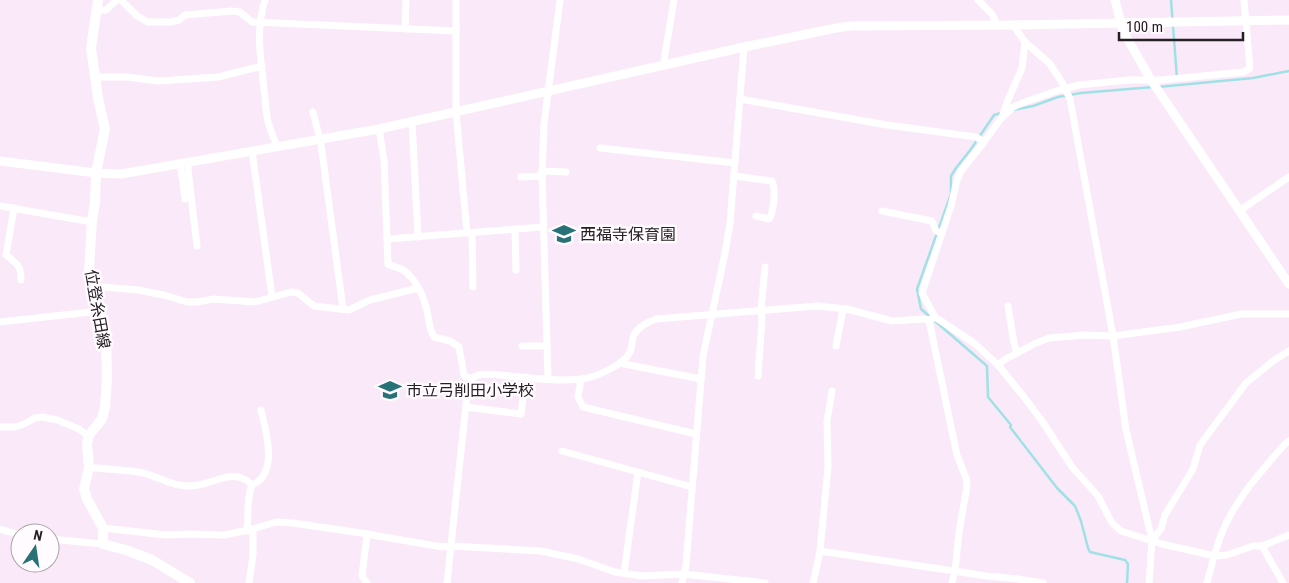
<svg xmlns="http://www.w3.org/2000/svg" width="1289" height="583" font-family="'Roboto Condensed','Noto Sans JP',sans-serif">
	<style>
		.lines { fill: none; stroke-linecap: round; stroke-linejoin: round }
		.stream { stroke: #a0e1e6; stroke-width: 2.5 }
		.minor { stroke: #fff; stroke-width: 7 }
		.tertiary { stroke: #fff; stroke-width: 9 }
		.secondary { stroke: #fff; stroke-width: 10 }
		.labels { text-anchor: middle; stroke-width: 5; stroke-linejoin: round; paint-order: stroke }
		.poi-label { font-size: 16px; fill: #252025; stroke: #fffbfe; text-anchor: start }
		.street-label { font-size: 16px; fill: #252025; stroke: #fffbfe }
	</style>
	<rect width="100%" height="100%" fill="#fae9f8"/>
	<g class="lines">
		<g class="stream">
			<polyline points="1171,0 1177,78"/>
			<polyline points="1158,87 1253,78 1289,71"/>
			<polyline points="1013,110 1033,106 1058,97 1081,93 1153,87"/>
			<polyline points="1001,113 994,115 971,149 956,168 951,176 951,194 917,289 921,309 987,366 988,397 1011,425 1010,427 1057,488 1075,506 1081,521 1088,548 1090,552 1125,560 1128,564 1127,583"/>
		</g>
		<g class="minor">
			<polyline points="121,0 137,16 148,22 170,22 179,20 185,15 232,11 240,12 252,22 456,31"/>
			<path d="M265 0C255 32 261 57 264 90 266 102 265 116 270 128 272 135 275 140 277 147"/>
			<polyline points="456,0 456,112 467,233"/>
			<polyline points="978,0 992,14 997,25"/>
			<polyline points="97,10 106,10 117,0"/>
			<polyline points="1013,25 1025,42 1050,64 1063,84 1070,99 1113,336 1126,430 1152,540 1149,583"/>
			<polyline points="405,29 406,1"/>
			<polyline points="1025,42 1022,68 1008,100 1002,117 984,142 961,171 957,180 951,206 922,293 935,317 974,343 998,365 1024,397 1042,421 1072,467 1098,496 1112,523 1121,531 1162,544 1215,556 1227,555 1253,546 1262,546 1289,535"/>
			<polyline points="663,66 674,0"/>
			<polyline points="95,77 127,77 158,81 218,77 254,68 262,67"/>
			<polyline points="740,99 887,125 976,137 984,142"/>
			<polyline points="313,112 321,144 343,309"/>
			<polyline points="1003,117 1013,107 1025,102 1059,90 1079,85 1128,80 1161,80 1244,72 1250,68 1244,0"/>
			<polyline points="412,122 418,237"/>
			<path d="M379 129 384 160 388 264C394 267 402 268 406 272 417 282 424 297 427 311 429 320 429 329 434 337L450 341 459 347 464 376 471 378"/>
			<polyline points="600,148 735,163"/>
			<polyline points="252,151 272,297"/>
			<polyline points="188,162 188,170 197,246"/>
			<polyline points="180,163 185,199"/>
			<polyline points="542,171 566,172"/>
			<path d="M734 176 772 181C776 189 774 211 769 219L756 216"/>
			<polyline points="521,177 542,176"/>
			<polyline points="0,206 92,222"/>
			<path d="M14 208 6 255C17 264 21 265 21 280"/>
			<polyline points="882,211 932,221 936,231 942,233"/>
			<polyline points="1239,211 1289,177"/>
			<polyline points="515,229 516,270"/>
			<polyline points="472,233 473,287"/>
			<polyline points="387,239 543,227"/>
			<polyline points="92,286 138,290 164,295 187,302 197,302 214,299 255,302 291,292 298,293 314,306 349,310 370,300 418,288"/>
			<polyline points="1008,306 1014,343 1017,353"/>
			<polyline points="929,320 949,417 957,455 966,478 967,486 959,532 955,571 952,583"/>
			<polyline points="0,322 100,311"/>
			<polyline points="522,346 547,346"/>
			<polyline points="836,346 843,309"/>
			<polyline points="621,362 624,364 701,379"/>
			<polyline points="998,365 1004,360 1036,343 1049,338 1085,335 1113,336 1180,327 1241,314 1289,314"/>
			<polyline points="758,376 762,319 761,310 765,267"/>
			<polyline points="548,379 542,173 544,124 560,0"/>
			<polyline points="581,379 578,397 583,407 696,434"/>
			<polyline points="466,407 521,414 525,377"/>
			<polyline points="0,427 15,427 22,425 35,418 43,417 57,420 79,429 89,437"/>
			<polyline points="562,451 692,487"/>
			<path d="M89 467C107 470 125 469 143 473 159 477 174 487 191 486 213 485 234 466 252 485 246 499 249 516 247 531"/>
			<path d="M252 485C279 474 266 431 261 410"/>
			<polyline points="103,528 166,535 188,534 224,535 253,529 276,522 293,523 361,533 442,547 451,546 541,551 578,559 615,572 642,576 683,574 765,583"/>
			<polyline points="0,529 20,535"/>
			<polyline points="50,539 103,544"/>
			<polyline points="1152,540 1161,529 1165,515 1193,469 1200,445 1246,383 1273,361 1289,351"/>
			<polyline points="1262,546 1283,583"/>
			<polyline points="820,551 828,467 827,421 832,391"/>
			<polyline points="624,573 638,472"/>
			<polyline points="249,583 253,555 253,529"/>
			<polyline points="367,583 362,576 367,534"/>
			<path d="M447 583 468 385C471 380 472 377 478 375 487 373 500 375 509 376 532 378 557 382 581 379 594 378 624 365 630 352 632 348 632 342 633 337 637 327 646 323 656 319L817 306 847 309 892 321 923 319 929 320 935 317"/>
			<polyline points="682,583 686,565 703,356 725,253 730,223 744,47"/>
			<polyline points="813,583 820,551 987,576 1018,579 1043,583"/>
			<path d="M1207 583C1211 567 1215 551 1221 535 1234 501 1261 471 1285 444L1289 441"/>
		</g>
		<g class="tertiary">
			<polyline points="1115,0 1123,31 1151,80 1289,284"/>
			<polyline points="0,161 96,173 121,174 379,129 744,47 836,28 851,26 1013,25 1289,20"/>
		</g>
		<polyline class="secondary" points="98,0 91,48 98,98 105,129 96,173 95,203 92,220 89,270 95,301 101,314 106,335 107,379 105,407 102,419 89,435 87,444 89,467 84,489 87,499 103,528 103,544 126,550 152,560 190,583"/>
	</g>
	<defs>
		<symbol id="school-bare" viewBox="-9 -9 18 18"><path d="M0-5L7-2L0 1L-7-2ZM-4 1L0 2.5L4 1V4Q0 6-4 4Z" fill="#277177" stroke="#fffbfe" stroke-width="2.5" paint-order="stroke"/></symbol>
	</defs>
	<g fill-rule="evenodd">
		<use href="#school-bare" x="548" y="218" width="32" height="32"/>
		<use href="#school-bare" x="374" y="374" width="32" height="32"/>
	</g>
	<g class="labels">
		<g class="poi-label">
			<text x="580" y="240">西福寺保育園</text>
			<text x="406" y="396">市立弓削田小学校</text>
		</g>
		<g class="street-label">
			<text transform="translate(98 309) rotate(80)" y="6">位登糸田線</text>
		</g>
	</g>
	<g transform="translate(35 548) rotate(13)"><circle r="24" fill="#fffbfe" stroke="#a8a3a7"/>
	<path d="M0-4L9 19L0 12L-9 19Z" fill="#277177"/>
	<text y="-8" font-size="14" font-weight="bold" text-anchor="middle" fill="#252025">N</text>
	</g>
	<path d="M1119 32v8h124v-8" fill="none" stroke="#252025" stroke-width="2.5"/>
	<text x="1126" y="32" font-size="15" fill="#252025" stroke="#fffbfe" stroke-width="4" paint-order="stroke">100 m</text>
</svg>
